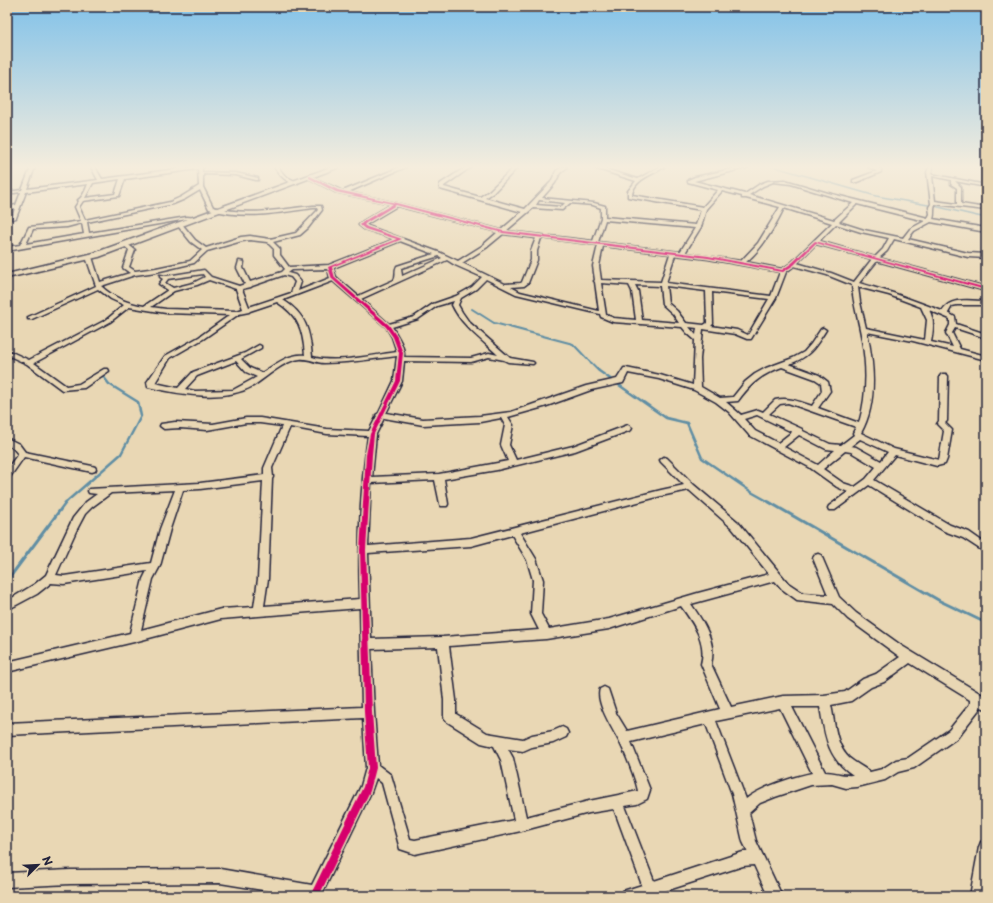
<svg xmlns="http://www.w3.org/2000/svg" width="993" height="903" font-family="'Playpen Sans',sans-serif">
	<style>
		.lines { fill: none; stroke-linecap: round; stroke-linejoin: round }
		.stream-far3 { stroke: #608ea4; stroke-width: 1.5 }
		.stream-far2 { stroke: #608ea4; stroke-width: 2 }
		.stream-far1 { stroke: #608ea4; stroke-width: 2.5 }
		.stream { stroke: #608ea4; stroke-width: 3 }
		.minor-casing { stroke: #22223b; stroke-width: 3 }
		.secondary-casing { stroke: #22223b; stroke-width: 3 }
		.minor { fill: #e9d7b4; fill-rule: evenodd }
		.secondary { fill: #e9d7b4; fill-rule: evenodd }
		.cycleway-casing { stroke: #e9d7b4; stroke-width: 3 }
		.cycleway { fill: #d6006c; fill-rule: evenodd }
	</style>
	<rect width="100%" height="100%" fill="#e9d7b4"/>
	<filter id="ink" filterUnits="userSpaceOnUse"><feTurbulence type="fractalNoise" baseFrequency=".025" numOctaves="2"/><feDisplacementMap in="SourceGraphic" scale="8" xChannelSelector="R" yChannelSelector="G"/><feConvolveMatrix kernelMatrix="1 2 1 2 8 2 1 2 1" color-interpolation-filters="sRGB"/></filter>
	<g filter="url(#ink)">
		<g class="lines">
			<polyline class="stream-far3" points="775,167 876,196 934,206 986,218"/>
			<polyline class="stream-far2" points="472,309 494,323 573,344 592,364"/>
			<g class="stream-far1">
				<polyline points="591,363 599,371 666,418 687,423 702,458 753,493 771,503"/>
				<polyline points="65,503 121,454 141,416 138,402 109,384 103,376"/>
			</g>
			<g class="stream">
				<polyline points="769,502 940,601 986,623"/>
				<polyline points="7,581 66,502"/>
			</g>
			<defs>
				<g id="minor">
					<path d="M31 167H35L27 189 98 180 91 167H95L102 179 192 167H204L202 168V172L236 173 258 178V180H256L236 175 203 174V187L213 207C246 217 280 209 313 206H321L322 210 308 228 300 235 273 242 280 249V255L289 267 329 265 395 239 364 229 359 225 363 221 392 204 335 192 308 178V177L310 176 343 191 400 167H406L348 192 396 203 501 230 522 212 440 189V184L466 167H471L444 186V187L480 197 489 191 514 167H518L493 193 485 198 525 209 551 182 556 171 562 167H567L560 173 555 183 542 198 594 203 605 206V217L696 225 701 210 628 197V191L636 181 591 167H598L638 179 659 167H664C653 175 634 179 632 195L703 207 718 190 688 182V180L695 177 741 167H749L694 181 745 194 760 184 768 181 785 180 828 193 928 218 930 214 929 207 931 204 927 172 929 167H933L931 174 986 185V187L955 181 961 187V204L986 208V210L935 204C933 209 935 214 933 219L986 228V232L931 222 914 231 908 239 968 253 986 254V258L968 257 894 239 887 251 879 258 986 287V291L877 261 859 283 893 293 942 311C950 296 972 301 986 301V305H957L952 306 948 313 955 317 956 324 986 334V338L955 328 952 333 960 349 986 356V360L913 341 867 332C874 364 878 403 861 433L894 449 939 460 944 431 937 424 939 421 940 376 942 374H946L948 376 947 421 945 423 952 430 947 459 945 464 937 466 895 455 874 480 950 525 969 532 986 544V553L963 538 944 531 869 485 835 510H829L828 508 829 506 848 492 837 487 809 467 749 435 729 412 716 402 694 390 659 379 628 373 623 383 591 390 544 407 508 417 513 425 509 445 516 460 573 446 628 425 632 428 631 430 575 451 497 470 444 479 448 504 447 506H441L440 504 435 480 371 483 368 546 471 538 661 490 684 485 661 462 660 460 664 457 667 458 694 485 738 522 788 583 803 593 828 595 813 558 815 555 818 554 821 555 839 597 856 613 902 646 986 697V709L981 707 957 738 914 768 898 772 885 780 857 787 846 788 832 784 811 785 775 797 760 803 749 813 756 841 782 896H768L754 865 743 866 656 894 653 896H621L623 891 642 885 614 809 589 813 521 831 415 854 400 849 382 783 376 778 371 792 321 896H299L220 883 70 884 7 887V873L70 870 220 869 312 885 361 786 366 768 363 718 7 735V723L362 707 360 608 221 619 134 642 7 672V662L130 633 143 579 147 571 64 584 51 583 37 594 7 610V601L35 584 46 575 73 518 86 502 97 494 89 493 88 491 89 489 200 483 264 475V468L282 426 260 423H246L207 430 180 428 164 429 160 426 161 424 175 422 213 424 246 418H260L327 429 369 431 377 416 376 415 379 413 394 381 397 356C373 359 349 363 324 363 316 363 308 358 300 359 283 361 267 377 253 386 224 403 179 394 148 387L147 382 165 356 199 337 230 315 166 313 129 307 110 322 34 363 66 386 79 384 104 369H108L109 371 84 388 62 390 27 364 7 355V350L29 360 106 320 124 305 111 299 98 289 32 319H28V317L96 286 86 257 87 256 92 257 100 282 130 273 123 268 129 250 123 245 126 243 135 250 129 267 135 271 156 268 190 261 202 250 191 242 178 226V224H182L195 240 206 248 241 237 250 236 270 239 296 233 318 210 317 208H313C278 213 244 220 209 209L200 190 185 199 173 204 87 222 89 233 187 217 198 218V220L187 219 7 251V247L20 245 29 227 67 223 81 221 75 207 79 201 78 200C83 197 86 189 88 184L26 192 16 218 12 219 15 208 7 209V207L16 205 21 192 7 194V192L22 190ZM198 169 199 186 181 197 170 202 85 220 79 207 83 201 119 196 125 179ZM932 176 951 180V184L957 188V204L935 201ZM120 179 115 194 85 198 93 183ZM773 182 791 184 853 203 834 220 749 195 763 186ZM722 191 742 196V198H746L780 207 758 243 741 261 685 253 701 227 706 209ZM539 200 565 203 561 207 536 205ZM570 203 593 205 601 208V218L593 241 506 231 533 208 562 210ZM857 204 925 221 910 229 903 238 864 230 839 222ZM397 206 498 232 482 246 458 261 441 253 365 225ZM784 208 832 223 791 263 782 269 746 262C763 248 774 228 784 208ZM605 220 695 228 680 252 598 242ZM82 223 84 234 26 244 33 229 67 227ZM836 224 861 232 889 238 883 249 875 257 819 241ZM503 234 536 238 531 251V260L522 282 521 283 505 284 462 263 486 248ZM541 238 598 245 593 266 595 280 594 281 595 282 599 311 520 292 511 287 524 286 528 283 537 260V251ZM250 240 267 242 274 249V255L285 269 282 272 250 282 243 268 244 262 239 261 237 268 245 284 239 286 211 277 204 270 167 276 160 275V277L163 279 159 284 168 290 144 306C127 303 114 298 101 286L135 275 156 272 194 263 207 251 242 241ZM400 241 434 254 397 266C394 271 397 275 394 280L358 296 336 277 333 268ZM816 244 872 259 854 282 831 273 797 263ZM603 246 670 254 661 282 601 280 599 266ZM675 255 708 259 780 272 771 296 666 283ZM439 256 442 258 402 276 401 268ZM447 260 455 265 482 277 472 287 456 296 433 304 414 317 389 324 361 299ZM794 266 827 275 852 285C853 304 859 321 862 340 867 367 867 396 859 423L818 408 830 391 828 382 819 375 789 364C810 357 815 347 826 330L823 328 821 329 811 344 804 352 793 358 766 368 755 374 745 382 733 397 720 398 701 387 700 359 703 329 735 334 747 339H751L776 298 786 272ZM328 269 330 278 298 291 301 282 295 275 288 273 292 270ZM203 274 205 277 193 283 173 288 165 283 168 279ZM284 275 291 277 295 282 291 293 249 307 242 289 251 287 252 286ZM486 279 516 294 600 314 601 317 613 322 682 327 687 333 695 340 693 385 660 375 626 368H624L617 379 586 386 511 412 480 416 423 419 386 413 402 381 404 361 471 362 489 357 504 360 508 362 533 364 534 363 533 362 510 358 469 322 462 312 458 305 461 298 476 289ZM209 280 236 289 243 309 237 311 166 309 151 307 174 291 197 285ZM333 281 386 327 392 337 397 352C374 355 335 364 312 357 310 331 306 314 283 300ZM601 283 629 285 632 291 636 320 614 318 606 315ZM635 285 660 286 662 304 673 314 679 323 642 320 638 291ZM666 286 706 291 707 323 704 325 686 323 677 311 668 303ZM858 287 889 295 921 307 927 320 925 340 866 328 860 302ZM712 292 769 299 748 335 737 330 711 326 713 324ZM454 301 452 305C462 326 481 339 498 355L489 353 471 358 404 357C405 347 397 335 392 327L418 319 437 306ZM277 302C299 316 303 330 305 355 290 353 274 365 262 373L250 368 241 359 261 348V346L259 345 245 353 193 372 178 388 155 383 170 358 203 339 239 314 249 312 250 311ZM929 310 950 319V325L946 333 953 347 931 342C933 331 935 320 929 310ZM689 327 697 328 696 335ZM236 361 246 372 257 377 233 390 195 391 185 389 197 376ZM782 367 815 379 821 383 822 391 812 406C799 402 790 397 775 400L763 412 758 410 741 415 726 402 738 401C750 384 762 374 782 367ZM788 403 856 427 853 433 854 435 841 445 830 444 803 431 802 429 769 414 780 404ZM757 415 761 417 792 432 778 443 755 431 744 419ZM384 418 423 425 480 422 501 418 505 425 501 445 508 461 439 474 372 477 376 434ZM290 427 327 434 368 436C360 490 358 545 360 599L264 606 268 579 272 479 273 477 272 468ZM799 435 826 449 835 450 818 465 784 447ZM860 439 888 452 881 461 856 447 851 446ZM845 451 851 452 876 467 866 479 855 487 843 483 823 469ZM263 481 258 579 254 607 221 609 141 630 153 579 160 566 170 529 183 490 200 489ZM175 490 160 529 151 563 64 576 56 575 76 531 85 514 92 507 111 493ZM689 490 732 528 769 574 698 593 609 619 549 629 541 614 543 580 536 559 520 533 661 496ZM512 535 527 560 533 580 531 614 539 630 443 637 371 639 368 553 471 546ZM775 581 782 589 797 600 833 604 848 619 900 657 876 674 863 679 845 692 824 695 783 696 731 707 711 664C717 642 703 621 691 604ZM681 606C694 624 707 642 701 664L720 709 627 731 616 713 608 689 604 687 600 689C595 702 613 729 619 741 625 752 636 780 638 791L589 801 526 817 513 758 508 749 523 751 532 747 553 743 566 737 568 733 566 729 562 727 553 731 532 735 523 739 487 733 456 714V700L449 646 546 639 609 629ZM438 647 444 700V717L446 721 481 743 494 746 501 760 514 820 415 840 410 839 391 775 378 765 374 712 371 649ZM910 663 970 700V704L949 730 908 758 896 760 882 769 870 772C863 767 855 763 849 758 835 744 835 723 831 705L851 701 871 687 884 682ZM792 707H820C825 735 827 758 853 775 843 776 835 772 825 772ZM780 708 812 773C793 777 761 787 746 799L716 721ZM706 724 732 794 743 842 748 852H743L654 881 625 806 637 804 647 799 650 790 631 742Z"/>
					<path d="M274 167H278L285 176 297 182V184C286 183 280 175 274 167Z"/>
					<polygon points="868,167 874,167 881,169 881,172 857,182 853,182 853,180 877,171"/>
					<rect x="983" y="167" width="3" height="1"/>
					<polygon points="7,438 19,444 25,452 92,466 95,467 96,469 95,471 92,472 24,457 10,477 7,478 7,469 18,454 13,448 7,444"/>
					<polygon points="986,840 986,884 984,896 970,896 979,847 981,842"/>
				</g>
				<polygon id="secondary" points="331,167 340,167 99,257 7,278 7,274 94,253"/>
			</defs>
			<use href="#minor" class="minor-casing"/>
			<use href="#secondary" class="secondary-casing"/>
			<use href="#minor" class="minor"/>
			<use href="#secondary" class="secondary"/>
			<defs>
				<polygon id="cycleway" points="310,176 338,190 396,203 503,231 708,256 782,270 792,263 815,241 986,288 986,290 816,243 794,265 783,272 708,258 503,233 396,205 366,223 364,225 367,227 402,239 332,267 335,278 389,325 397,337 403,353 400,381 374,434 372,455 366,550 372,712 376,768 370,791 319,896 310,896 363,787 368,768 364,712 360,550 366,455 370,434 396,381 399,353 393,337 386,327 332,279 328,267 397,239 365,229 360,225 364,221 393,204 336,192 309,178 309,176"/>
			</defs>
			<use href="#cycleway" class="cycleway-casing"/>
			<use href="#cycleway" class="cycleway"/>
		</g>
	</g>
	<linearGradient id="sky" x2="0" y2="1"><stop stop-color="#82c2e9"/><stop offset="0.57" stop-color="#f5eddd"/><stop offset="1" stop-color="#f5eddd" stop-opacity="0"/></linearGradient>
	<rect width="993" height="293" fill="url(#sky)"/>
	<rect width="993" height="903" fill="none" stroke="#e9d7b4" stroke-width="24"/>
	<rect x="12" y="12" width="969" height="879" fill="none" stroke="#22223b" stroke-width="1.5" filter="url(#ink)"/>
	<g transform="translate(38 865) rotate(66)" stroke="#e9d7b4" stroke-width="3" paint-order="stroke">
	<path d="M0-3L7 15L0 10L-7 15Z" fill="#22223b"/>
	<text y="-6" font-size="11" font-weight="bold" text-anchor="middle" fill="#22223b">N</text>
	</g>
</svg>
